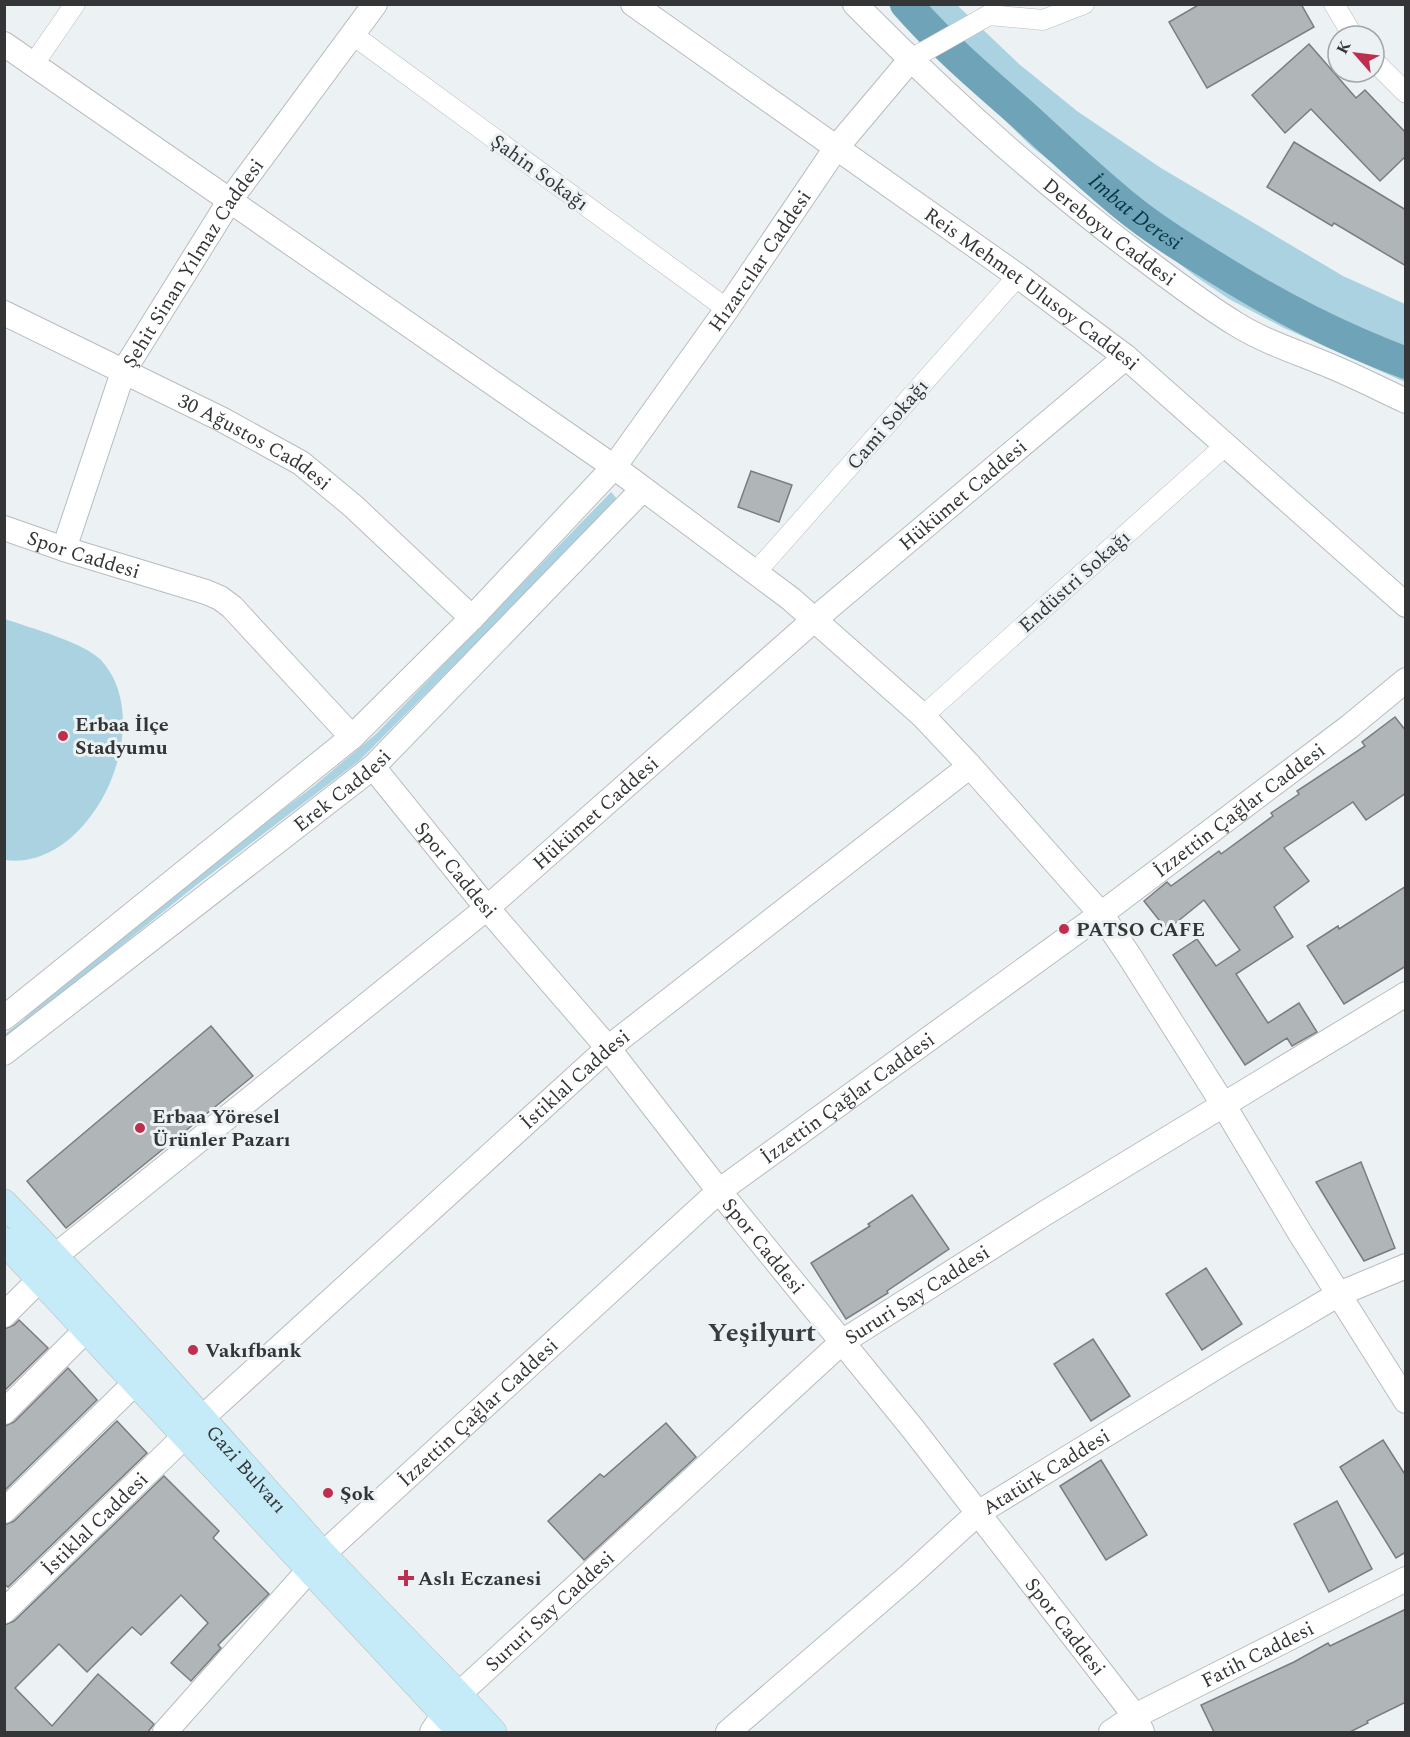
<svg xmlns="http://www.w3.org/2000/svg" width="1410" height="1737" font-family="Spectral,serif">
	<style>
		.green { fill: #abd2e1 }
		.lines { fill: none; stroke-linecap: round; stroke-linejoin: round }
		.river { stroke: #6fa3b7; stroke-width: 32 }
		.building { fill: #b0b5b7; stroke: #797d7f; stroke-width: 1.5 }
		.minor-casing { stroke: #b8bcbe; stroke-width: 21 }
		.tertiary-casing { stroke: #b8bcbe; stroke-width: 26 }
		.secondary-casing { stroke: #b8bcbe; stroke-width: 28 }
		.minor { stroke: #fff; stroke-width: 20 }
		.tertiary { stroke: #fff; stroke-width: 24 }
		.secondary { stroke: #c4ebf7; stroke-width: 27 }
		.poi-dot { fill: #be2e4e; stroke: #ecf1f4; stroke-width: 2 }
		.labels { text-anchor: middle; stroke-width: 6; stroke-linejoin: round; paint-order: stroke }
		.street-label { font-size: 20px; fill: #333536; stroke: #ecf1f4 }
		.poi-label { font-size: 20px; font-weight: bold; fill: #333536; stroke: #ecf1f4; text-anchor: start }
		.water-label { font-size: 21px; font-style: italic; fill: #043645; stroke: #ecf1f4 }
		.district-label { font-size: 26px; font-weight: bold; fill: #393d3f; stroke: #ecf1f4 }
	</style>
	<rect width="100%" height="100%" fill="#ecf1f4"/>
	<g class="green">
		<polygon points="888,5 957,5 1019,64 1077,111 1161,168 1343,276 1405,304 1405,382 1284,328 1229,299 1195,276 1032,147"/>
		<polygon points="611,492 618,500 360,760 194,887 5,1039 5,1034 23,1020 51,992 206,867 314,786 376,734"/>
		<path d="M5 619C30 628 83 642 101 660 160 724 91 872 5 860Z"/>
	</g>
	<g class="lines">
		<path class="river" id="s1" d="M906 4C941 44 982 79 1022 114 1056 145 1089 176 1124 205 1153 229 1186 249 1218 269 1281 308 1337 337 1406 363"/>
	</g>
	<g class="building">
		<polygon points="1200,4 1301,4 1314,27 1207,88 1169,22"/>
		<polygon points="1309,44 1356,98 1365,90 1406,133 1406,156 1380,181 1311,109 1285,133 1252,95"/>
		<polygon points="1294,142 1406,210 1406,266 1334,223 1332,226 1267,187"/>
		<polygon points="751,471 792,485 779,522 738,507"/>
		<polygon points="1395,717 1406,731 1406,793 1366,820 1353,802 1284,848 1309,881 1274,907 1293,937 1236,974 1268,1023 1299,1003 1317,1032 1292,1046 1287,1038 1245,1065 1173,955 1197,939 1216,966 1240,950 1204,900 1167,930 1144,901 1167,882 1171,886 1219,851 1221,854 1273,816 1271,813 1299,794 1297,791 1365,746 1362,742"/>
		<polygon points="1406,886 1406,966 1344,1004 1307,946 1338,926 1339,929"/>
		<polygon points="211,1026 253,1076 66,1228 27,1181"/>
		<polygon points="1361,1162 1395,1248 1364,1261 1316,1182"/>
		<polygon points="912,1195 949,1249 887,1291 888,1293 846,1319 811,1263 870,1226 868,1224"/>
		<polygon points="1206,1268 1242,1324 1202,1350 1166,1294"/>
		<polygon points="19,1320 48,1348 4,1391 4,1329 14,1325"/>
		<polygon points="1093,1339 1130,1396 1091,1421 1054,1364"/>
		<polygon points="68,1368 97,1400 4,1491 4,1426 14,1422"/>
		<polygon points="117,1421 147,1453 8,1587 4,1584 4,1525 14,1521"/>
		<polygon points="666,1423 696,1457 584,1560 548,1521 600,1474 604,1477"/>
		<polygon points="1383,1440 1406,1476 1406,1552 1396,1558 1340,1467"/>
		<polygon points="1101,1460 1147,1535 1106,1560 1060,1486"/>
		<polygon points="164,1476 219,1531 213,1538 269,1594 218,1645 221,1648 191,1681 171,1663 208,1623 181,1595 141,1635 132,1627 87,1672 59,1644 15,1688 52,1726 98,1674 154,1724 148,1732 4,1732 4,1625 14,1621"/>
		<polygon points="1337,1501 1372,1569 1329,1592 1294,1524"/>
		<polygon points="1406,1609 1406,1702 1367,1721 1368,1723 1350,1732 1214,1732 1201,1705 1294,1662 1328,1643 1330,1646"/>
	</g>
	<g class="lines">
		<defs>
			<g id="minor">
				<polyline points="1334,4 1353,36"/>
				<polyline points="353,35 727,309"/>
				<polyline points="911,59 989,15 1043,20 1084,4"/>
				<polyline points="1374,61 1406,93"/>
				<polyline points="33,65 75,4"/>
				<polyline points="756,572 1018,276"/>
				<polyline points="923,716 1226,445"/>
			</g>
			<g id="tertiary">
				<path id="s2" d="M633 4 1018 276 1126 357 1406 605"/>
				<path id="s3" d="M855 4C945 95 1038 180 1140 256 1171 279 1203 304 1236 324 1263 341 1294 351 1323 363 1351 374 1378 388 1406 401"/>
				<polyline points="4,44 614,467 791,599 923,716 970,766 1101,914 1130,957 1223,1104 1300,1233 1406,1401"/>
				<path id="s4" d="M4 313 221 419 301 463 353 506 472 618"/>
				<path id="s5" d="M4 528 64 549 206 592 220 598 232 607 352 737"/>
				<path id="s6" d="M64 549 123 372 230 200 375 4"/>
				<path id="s7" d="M373 767 487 908 608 1048 719 1191 913 1429 1135 1716 1142 1732"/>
				<path id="s8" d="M4 1018 352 737 472 618 614 467 727 309 836 148 911 59"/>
				<path id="s9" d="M4 1053 373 767 643 489"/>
				<path id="s10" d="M55 1256 487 908 815 619 1126 357"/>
				<polyline points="4,1315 40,1279"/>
				<polyline points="4,1412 86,1330"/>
				<path id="s11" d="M202 1418 608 1048 970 766"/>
				<polyline points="4,1511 135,1383"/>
				<path id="s12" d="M323 1554 719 1191 1101 914 1349 727 1406 680"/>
				<path id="s13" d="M4 1611 184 1437"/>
				<path id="s14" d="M459 1694 842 1342 1042 1215 1406 994"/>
				<polyline points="165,1732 309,1570"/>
				<polyline points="432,1732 444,1714"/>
				<path id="s15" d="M728 1732 909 1576 978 1513 1234 1356 1339 1294 1406 1266"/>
				<path id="s16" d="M1111 1732 1135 1716 1406 1579"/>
			</g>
			<g id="secondary">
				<path id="s17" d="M4 1203C113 1316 216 1435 321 1552 377 1613 438 1671 493 1732"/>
				<polyline points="4,1241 461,1732"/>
			</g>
		</defs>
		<use href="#minor" class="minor-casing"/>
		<use href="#tertiary" class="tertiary-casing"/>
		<use href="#secondary" class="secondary-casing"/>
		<use href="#minor" class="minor"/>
		<use href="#tertiary" class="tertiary"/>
		<use href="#secondary" class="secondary"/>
	</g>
	<g class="poi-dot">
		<circle cx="63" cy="736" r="6"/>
		<circle cx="1064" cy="929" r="6"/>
		<circle cx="140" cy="1128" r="6"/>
		<circle cx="193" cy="1350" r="6"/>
		<circle cx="328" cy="1493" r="6"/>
		<path d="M403 1569h6v6h6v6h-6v6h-6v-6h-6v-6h6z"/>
	</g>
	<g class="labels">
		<g class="street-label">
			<text transform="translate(540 172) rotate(36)" y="7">Şahin Sokağı</text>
			<text dy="7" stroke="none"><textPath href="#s3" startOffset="342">Dereboyu Caddesi</textPath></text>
			<text dy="7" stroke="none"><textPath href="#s8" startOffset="1076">Hızarcılar Caddesi</textPath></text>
			<text dy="7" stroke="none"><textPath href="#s6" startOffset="316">Şehit Sinan Yılmaz Caddesi</textPath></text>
			<text dy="7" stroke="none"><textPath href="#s2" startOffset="490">Reis Mehmet Ulusoy Caddesi</textPath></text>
			<text transform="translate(887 424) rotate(-49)" y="7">Cami Sokağı</text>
			<text dy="7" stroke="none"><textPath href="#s4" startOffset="282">30 Ağustos Caddesi</textPath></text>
			<text dy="7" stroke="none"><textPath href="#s10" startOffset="1185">Hükümet Caddesi</textPath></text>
			<text dy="7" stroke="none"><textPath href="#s5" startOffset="84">Spor Caddesi</textPath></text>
			<text transform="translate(1074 581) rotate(-42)" y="7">Endüstri Sokağı</text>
			<text dy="7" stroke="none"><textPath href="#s9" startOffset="428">Erek Caddesi</textPath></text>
			<text dy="7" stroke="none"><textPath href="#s12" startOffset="1182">İzzettin Çağlar Caddesi</textPath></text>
			<text dy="7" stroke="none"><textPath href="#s10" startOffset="699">Hükümet Caddesi</textPath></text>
			<text dy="7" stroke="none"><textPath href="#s7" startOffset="132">Spor Caddesi</textPath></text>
			<text dy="7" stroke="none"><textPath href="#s11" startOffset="504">İstiklal Caddesi</textPath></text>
			<text dy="7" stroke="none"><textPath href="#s12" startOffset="696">İzzettin Çağlar Caddesi</textPath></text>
			<text dy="7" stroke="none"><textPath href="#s7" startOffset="618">Spor Caddesi</textPath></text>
			<text dy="7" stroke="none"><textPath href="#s14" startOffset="609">Sururi Say Caddesi</textPath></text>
			<text dy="7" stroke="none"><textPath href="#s12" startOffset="210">İzzettin Çağlar Caddesi</textPath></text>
			<text dy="7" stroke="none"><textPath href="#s17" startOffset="360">Gazi Bulvarı</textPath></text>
			<text dy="7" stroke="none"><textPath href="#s15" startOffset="412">Atatürk Caddesi</textPath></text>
			<text dy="7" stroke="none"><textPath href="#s13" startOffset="126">İstiklal Caddesi</textPath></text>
			<text dy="7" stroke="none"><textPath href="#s14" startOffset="123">Sururi Say Caddesi</textPath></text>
			<text dy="7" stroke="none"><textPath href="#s7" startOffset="1104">Spor Caddesi</textPath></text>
			<text dy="7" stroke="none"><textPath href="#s16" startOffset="166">Fatih Caddesi</textPath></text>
		</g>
		<g class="poi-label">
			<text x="75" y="731">Erbaa İlçe<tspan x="75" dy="23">Stadyumu</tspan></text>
			<text x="1076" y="936">PATSO CAFE</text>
			<text x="152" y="1123">Erbaa Yöresel<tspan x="152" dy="23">Ürünler Pazarı</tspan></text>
			<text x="205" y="1357">Vakıfbank</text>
			<text x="340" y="1500">Şok</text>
			<text x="418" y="1585">Aslı Eczanesi</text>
		</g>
		<g class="water-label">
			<text dy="7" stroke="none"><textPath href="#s1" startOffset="310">İmbat Deresi</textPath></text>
		</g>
		<g class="district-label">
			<text x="762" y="1341">Yeşilyurt</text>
		</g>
	</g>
	<rect width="1410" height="1737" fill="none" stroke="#333536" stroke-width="12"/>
	<g transform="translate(1356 54) rotate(298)"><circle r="28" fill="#ecf1f4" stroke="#a2a6a8" stroke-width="1.5"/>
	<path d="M0-4.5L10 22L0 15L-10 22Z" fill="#be2e4e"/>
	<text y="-9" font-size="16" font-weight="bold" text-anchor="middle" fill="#333536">K</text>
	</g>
</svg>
